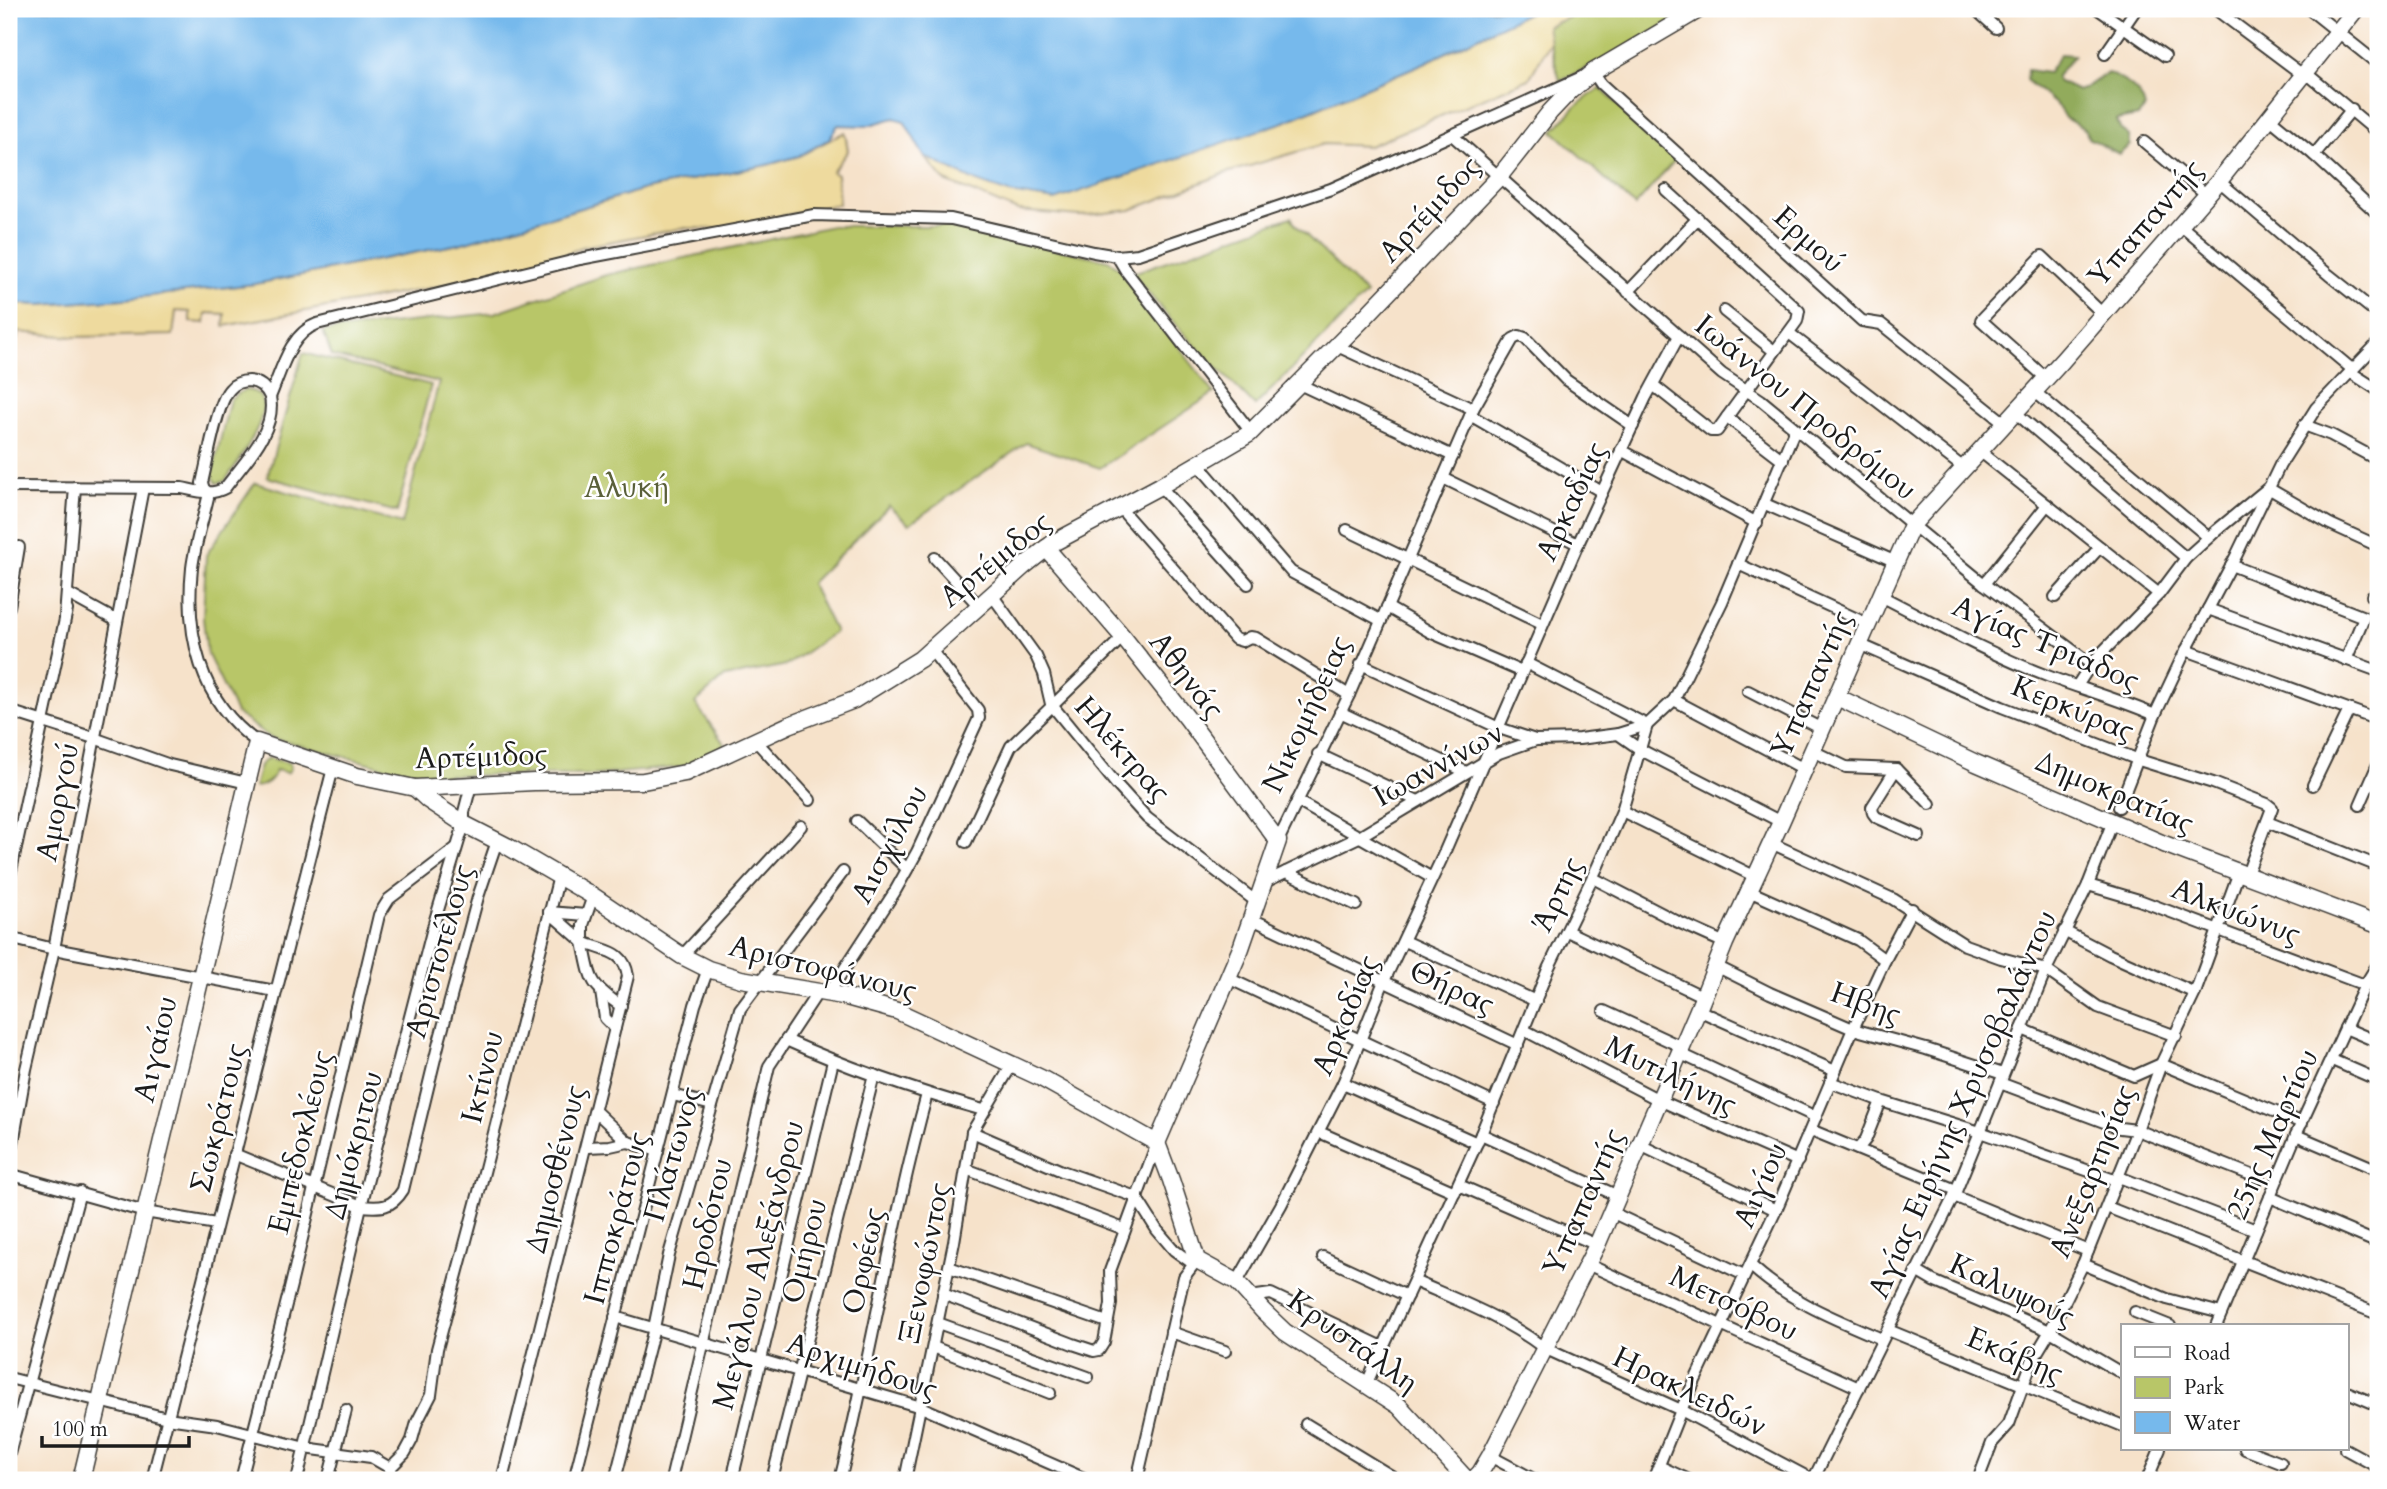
<svg xmlns="http://www.w3.org/2000/svg" width="2387" height="1489" font-family="Cardo,serif">
	<style>
		.green { fill: #b8c668; stroke: #6a7142; stroke-width: 2 }
		.forest { fill: #92ab5c; stroke: #57643c; stroke-width: 2 }
		.sand { fill: #eeda9e; stroke: #857b5d; stroke-width: 2 }
		.water { fill: #76b9ec; stroke: #496a84; stroke-width: 2 }
		.lines { fill: none; stroke-linecap: round; stroke-linejoin: round }
		.street-casing { stroke: #3d3a36; stroke-width: 14 }
		.secondary-casing { stroke: #3d3a36; stroke-width: 19 }
		.street { stroke: #fff; stroke-width: 10 }
		.secondary { stroke: #fff; stroke-width: 16 }
		.labels { text-anchor: middle; stroke-width: 5; stroke-linejoin: round; paint-order: stroke }
		.street-label { font-size: 30px; fill: #1c1c1c; stroke: #fff }
		.park-label { font-size: 30px; fill: #5a603a; stroke: #fff }
	</style>
	<rect width="100%" height="100%" fill="#fff"/>
	<filter id="ink" filterUnits="userSpaceOnUse"><feTurbulence type="fractalNoise" baseFrequency=".0143" numOctaves="2"/><feDisplacementMap in="SourceGraphic" scale="14" xChannelSelector="R" yChannelSelector="G"/><feConvolveMatrix kernelMatrix="1 2 1 2 8 2 1 2 1" color-interpolation-filters="sRGB"/></filter>
	<filter id="wash" filterUnits="userSpaceOnUse"><feTurbulence type="fractalNoise" baseFrequency=".00686" numOctaves="4" result="noise"/><feDisplacementMap in="SourceGraphic" scale="28" xChannelSelector="R" yChannelSelector="G"/><feGaussianBlur stdDeviation="1.57" result="paint"/><feColorMatrix in="noise" values="0 0 0 0 0 0 0 0 0 0 0 0 0 0 0 0 0 1.4 0 .05"/><feComposite in="paint" operator="in"/></filter>
	<g filter="url(#wash)">
		<rect width="100%" height="100%" fill="#f6e2ca"/>
		<g class="green">
			<polygon points="1589,9 1694,9 1621,51 1560,81 1546,27"/>
			<polygon points="1600,88 1676,159 1635,206 1553,131 1576,106"/>
			<path d="M1291 217 1296 225 1366 294 1255 406C1213 363 1169 322 1133 273Z"/>
			<polygon points="832,226 945,226 1108,260 1119,268 1214,393 1100,468 1026,443 909,524 889,506 811,583 835,632 787,665 725,677 695,703 725,745 692,766 597,775 416,775 271,738 236,713 207,653 203,618 206,555 255,483 402,524 439,382 332,356 323,331 494,313 606,275"/>
			<polygon points="303,353 431,385 397,512 267,477"/>
			<path d="M244 390C292 391 235 465 225 481L217 483 212 475 230 399Z"/>
			<path d="M268 758 290 763 291 769 287 773 276 770C273 781 265 786 254 787L260 765Z"/>
		</g>
		<path class="forest" d="M2060 54 2074 55 2057 76V81L2078 91C2090 87 2096 79 2108 73 2124 81 2141 88 2145 108L2138 116 2117 120 2120 129 2129 136 2130 145 2119 154 2088 138 2086 130 2065 118 2058 106 2026 80 2027 70 2048 73Z"/>
		<g class="sand">
			<polygon points="1536,9 1589,9 1547,26 1550,42 1529,79 1369,146 1324,144 1226,173 1131,210 1080,216 1018,211 945,181 924,156 977,182 1009,193 1284,122 1424,63"/>
			<polygon points="845,132 848,151 832,172 837,175 839,204 722,229 683,228 582,247 533,269 224,326 225,314 206,313 205,323 190,322 190,312 176,311 173,335 74,337 19,332 17,339 9,338 9,303 40,305 123,299 255,284 459,244 645,189 767,165 799,156"/>
		</g>
		<polygon class="water" points="9,9 1536,9 1424,63 1284,122 1055,200 1009,193 977,182 924,156 904,121 894,118 866,126 838,125 829,139 799,156 767,165 645,189 459,244 255,284 123,299 40,305 9,303"/>
	</g>
	<g filter="url(#ink)">
		<g class="lines">
			<defs>
				<g id="street">
					<polyline points="1975,9 1996,28"/>
					<polyline points="2098,9 2165,56"/>
					<polyline points="2215,9 2303,75"/>
					<polyline points="2309,9 2378,64"/>
					<polyline points="2105,54 2136,9"/>
					<polyline points="2305,72 2378,133"/>
					<polyline points="2269,118 2314,155 2378,214"/>
					<polyline points="1452,135 1722,374 1761,400 1984,584 2091,664"/>
					<polyline points="2144,142 2207,195"/>
					<polyline points="2314,155 2352,109"/>
					<polyline points="2219,181 2329,275 2378,314"/>
					<polyline points="1666,190 1799,311 1797,321 1727,417"/>
					<polyline points="2180,225 2353,370"/>
					<polyline points="1117,256 1126,271 1251,432"/>
					<polyline points="1628,292 1698,218"/>
					<polyline points="1724,311 1774,351"/>
					<polyline points="1789,333 1965,469"/>
					<polyline points="1337,346 1473,409"/>
					<polyline points="2350,372 2378,390"/>
					<polyline points="2047,379 1981,320 2042,256 2103,314"/>
					<polyline points="1299,384 1453,456"/>
					<polyline points="1653,385 1711,431 1717,431 1727,417 1783,460"/>
					<polyline points="2035,392 2208,537"/>
					<path d="M270 397C281 372 289 334 317 324L580 259 814 215 951 219 1094 252 1117 256 1138 254 1331 189 1593 72 1601 84 1862 321 1881 324 2006 424"/>
					<polyline points="2016,413 2186,558"/>
					<polyline points="1470,415 1602,492"/>
					<polyline points="2304,425 2331,435 2378,460"/>
					<polyline points="1621,450 1757,523"/>
					<polyline points="1981,452 2159,594"/>
					<polyline points="1198,464 1291,572 1380,620"/>
					<polyline points="1443,478 1578,544"/>
					<polyline points="1160,486 1248,584"/>
					<path d="M9 487 182 488C197 491 211 496 225 488 244 462 277 431 270 397 266 388 260 382 249 381 242 381 235 383 230 389 217 402 207 463 202 483L204 489 209 493"/>
					<path d="M209 493C204 517 195 543 192 568 185 635 200 701 257 742"/>
					<polyline points="1765,504 1896,562"/>
					<polyline points="1119,507 1235,639 1242,641 1250,637 1256,638 1349,695"/>
					<polyline points="1347,530 1542,624"/>
					<polyline points="935,558 979,606"/>
					<polyline points="1738,564 1868,624"/>
					<polyline points="2231,565 2364,617 2346,660"/>
					<polyline points="1984,584 2047,505"/>
					<polyline points="68,594 117,621"/>
					<polyline points="992,595 1036,656 1044,674 1051,704 1117,785 1147,818 1258,903"/>
					<path d="M1881 596C1936 624 1991 655 2050 677 2085 690 2121 700 2155 715"/>
					<polyline points="2372,596 2378,599"/>
					<polyline points="2055,597 2100,547"/>
					<polyline points="9,607 19,547"/>
					<polyline points="1387,607 1430,632 1522,672"/>
					<polyline points="2208,609 2378,671"/>
					<polyline points="65,617 75,487"/>
					<polyline points="1859,644 2002,707 2139,760 2213,783 2267,804 2272,808 2247,874"/>
					<polyline points="2186,650 2378,720"/>
					<polyline points="1526,663 1647,725"/>
					<polyline points="1361,664 1499,728 1535,740"/>
					<polyline points="2077,686 2091,664 2159,594 2186,558 2217,530 2268,488 2330,524 2378,546"/>
					<polyline points="1748,691 1822,729"/>
					<polyline points="1674,700 1804,769"/>
					<polyline points="9,711 94,738 170,765 247,783"/>
					<polyline points="1340,712 1466,772"/>
					<polyline points="1618,734 1647,725"/>
					<polyline points="756,741 810,800"/>
					<polyline points="1813,751 1846,767 1896,769 1930,804"/>
					<polyline points="1318,754 1418,801"/>
					<polyline points="1896,769 1872,807 1873,813 1876,817 1919,836"/>
					<polyline points="2313,785 2349,710"/>
					<polyline points="1297,801 1432,878"/>
					<polyline points="2360,805 2378,764"/>
					<polyline points="2119,807 2155,715 2181,660 2236,556 2280,465 2316,408 2378,343"/>
					<polyline points="1622,811 1756,877"/>
					<polyline points="857,821 907,869"/>
					<polyline points="2267,822 2378,866"/>
					<polyline points="1278,841 1349,695 1473,409 1513,339 1519,336 1525,338 1566,380 1633,426"/>
					<polyline points="966,842 1011,746 1123,637"/>
					<polyline points="1771,843 1893,899 1965,945 2001,958 2046,970 2098,1007 2176,1036"/>
					<polyline points="1286,872 1356,905"/>
					<polyline points="1593,878 1676,921 1725,943"/>
					<polyline points="9,880 67,610"/>
					<polyline points="1265,882 1359,837 1499,753 1536,740 1579,739 1618,734 1641,750 1781,822"/>
					<polyline points="2088,885 2139,900 2365,985"/>
					<polyline points="1749,891 1858,940 1885,960"/>
					<path d="M549 912 583 942C591 979 588 983 621 1006"/>
					<polyline points="549,912 586,915"/>
					<polyline points="1252,919 1518,1045"/>
					<polyline points="1567,931 1704,997"/>
					<polyline points="2064,931 2110,955 2195,993"/>
					<polyline points="9,938 54,949 275,991"/>
					<polyline points="1404,941 1536,1001"/>
					<polyline points="682,956 801,826"/>
					<polyline points="1716,966 1770,993 1853,1029 1926,1049 2003,1074"/>
					<polyline points="1228,978 1494,1103"/>
					<polyline points="601,992 605,1018 615,1028"/>
					<polyline points="828,994 894,893 917,852 979,718 978,710 931,650"/>
					<polyline points="1698,1010 1835,1071"/>
					<polyline points="1604,1011 1682,1047"/>
					<polyline points="2345,1028 2378,1042"/>
					<polyline points="2022,1029 2134,1076 2161,1064 2302,1123"/>
					<polyline points="1524,1030 1659,1100 1798,1161"/>
					<path d="M786 1040C850 1069 916 1091 983 1110"/>
					<polyline points="1679,1053 1816,1117"/>
					<polyline points="2332,1060 2378,1080"/>
					<polyline points="1830,1082 1881,1101 1980,1132 2117,1181"/>
					<polyline points="1343,1083 1477,1143"/>
					<polyline points="2000,1083 2120,1128 2137,1130 2259,1178"/>
					<polyline points="673,1095 712,1105"/>
					<polyline points="595,1111 628,1142 658,1151"/>
					<polyline points="1811,1130 1956,1190"/>
					<polyline points="972,1132 1062,1171 1136,1197 1157,1230 1174,1250 1192,1263"/>
					<polyline points="1319,1132 1455,1192"/>
					<polyline points="1481,1134 1618,1196"/>
					<polyline points="2296,1135 2378,1170"/>
					<polyline points="1640,1145 1776,1210"/>
					<polyline points="587,1147 610,1146 628,1142"/>
					<polyline points="1858,1149 1866,1139 1881,1101"/>
					<path d="M234 1154 361 1206C381 1208 392 1208 403 1190L439 1042 478 897 497 841"/>
					<polyline points="9,1166 26,1069 54,949 143,488"/>
					<polyline points="966,1169 1124,1229"/>
					<polyline points="9,1174 145,1212 216,1224"/>
					<polyline points="2119,1177 2256,1230"/>
					<polyline points="1459,1185 1597,1245"/>
					<polyline points="1954,1196 2088,1251"/>
					<polyline points="2270,1197 2378,1243"/>
					<polyline points="2107,1207 2378,1314"/>
					<polyline points="1611,1212 1744,1275"/>
					<polyline points="1323,1257 1407,1296"/>
					<polyline points="1587,1264 1859,1388"/>
					<polyline points="2083,1264 2167,1299 2221,1313"/>
					<path d="M1750 1265C1789 1301 1835 1319 1882 1339"/>
					<polyline points="949,1267 1107,1322"/>
					<polyline points="1916,1271 1933,1281 2050,1331 2123,1374"/>
					<path d="M1414 1281C1459 1301 1505 1318 1544 1348L1681 1410 1813 1480"/>
					<polyline points="1237,1282 1281,1205 1343,1083 1384,981 1441,860 1578,544 1646,397 1679,336"/>
					<polyline points="943,1294 1073,1344 1094,1351 1099,1350 1104,1342 1111,1304 1110,1271 1157,1143"/>
					<polyline points="1250,1297 1271,1294 1383,1347"/>
					<polyline points="2135,1312 2170,1326"/>
					<polyline points="615,1317 921,1407 1088,1480"/>
					<polyline points="938,1323 1088,1377"/>
					<polyline points="2216,1326 2296,1135 2365,985 2378,964"/>
					<polyline points="1888,1330 2123,1426"/>
					<polyline points="1171,1332 1225,1351"/>
					<polyline points="933,1347 1050,1393"/>
					<polyline points="9,1378 167,1418 217,1425 305,1448 371,1457 390,1468 392,1480"/>
					<polyline points="1366,1385 1481,1134 1549,967 1597,868 1622,811 1647,725 1674,700 1722,602 1795,429"/>
					<polyline points="2347,1392 2378,1405"/>
					<polyline points="1306,1424 1398,1480"/>
					<polyline points="2245,1449 2281,1463"/>
					<polyline points="2345,1449 2378,1467"/>
					<polyline points="9,1454 80,1192"/>
					<polyline points="1490,1456 1535,1480"/>
					<polyline points="1659,1466 1689,1480"/>
					<polyline points="390,1468 405,1453 412,1440 417,1422 431,1395 437,1349 480,1188 559,876"/>
					<polyline points="152,1480 333,768"/>
					<polyline points="241,1480 291,1285 379,915 389,899 456,848"/>
					<polyline points="297,1480 361,1206 435,920 464,824 464,812 471,785"/>
					<polyline points="328,1480 346,1410"/>
					<path d="M502 1480 628 976C624 949 605 952 583 942V925L593 896"/>
					<polyline points="574,1480 695,1005 708,969"/>
					<polyline points="615,1480 654,1328 669,1255 740,1009 843,872"/>
					<polyline points="671,1480 769,1066 818,992"/>
					<polyline points="732,1480 833,1061"/>
					<polyline points="772,1480 874,1075"/>
					<path d="M840 1480C872 1352 892 1221 927 1094"/>
					<polyline points="905,1480 954,1242 972,1132 1013,1063"/>
					<polyline points="1137,1480 1184,1277 1197,1260"/>
					<polyline points="1653,1480 1681,1410 1776,1210 1853,1029 1885,960 1912,909"/>
					<polyline points="1813,1480 1954,1196 2046,970 2088,885 2113,821"/>
					<polyline points="1978,1480 1992,1443 2009,1424 2032,1361 2050,1331 2083,1264 2137,1130 2161,1064 2195,993 2239,872"/>
					<polyline points="2147,1480 2160,1449"/>
				</g>
				<g id="secondary">
					<polyline points="1046,548 1123,637 1187,718 1278,841 1241,948 1157,1143"/>
					<polyline points="1837,697 1976,763 2164,844 2378,925"/>
					<polyline points="415,788 428,800 464,824 507,846 593,896 682,956 708,969 741,979 843,996 897,1011 1041,1078 1157,1143 1171,1180 1197,1260 1237,1282 1263,1311 1285,1332 1399,1406 1467,1480"/>
					<polyline points="81,1480 257,742 357,776 415,788 534,782 643,781 685,773 789,725 854,700 920,659 1024,566 1053,543 1160,486 1249,434 1366,316 1499,177 1550,112 1570,91 1593,72 1700,9"/>
					<polyline points="1473,1480 1480,1473 1490,1456 1597,1245 1698,1010 1725,943 1781,822 1912,525 2062,361 2219,181 2356,9"/>
				</g>
			</defs>
			<use href="#street" class="street-casing"/>
			<use href="#secondary" class="secondary-casing"/>
			<use href="#street" class="street"/>
			<use href="#secondary" class="secondary"/>
		</g>
	</g>
	<g class="labels">
		<g class="street-label">
			<text transform="translate(1429 209) rotate(-47)" y="10">Αρτέμιδος</text>
			<text transform="translate(2145 223) rotate(-49)" y="10">Υπαπαντής</text>
			<text transform="translate(1809 239) rotate(42)" y="10">Ερμού</text>
			<text transform="translate(1806 407) rotate(39)" y="10">Ιωάννου Προδρόμου</text>
			<text transform="translate(1571 501) rotate(-65)" y="10">Αρκαδίας</text>
			<text transform="translate(995 559) rotate(-39)" y="10">Αρτέμιδος</text>
			<text transform="translate(2046 643) rotate(23)" y="10">Αγίας Τριάδος</text>
			<text transform="translate(1187 675) rotate(52)" y="10">Αθηνάς</text>
			<text transform="translate(1811 684) rotate(-66)" y="10">Υπαπαντής</text>
			<text transform="translate(2073 708) rotate(22)" y="10">Κερκύρας</text>
			<text transform="translate(1306 714) rotate(-65)" y="10">Νικομήδειας</text>
			<text transform="translate(1123 749) rotate(49)" y="10">Ηλέκτρας</text>
			<text transform="translate(481 756) rotate(-2)" y="10">Αρτέμιδος</text>
			<text transform="translate(1438 764) rotate(-29)" y="10">Ιωαννίνων</text>
			<text transform="translate(2115 792) rotate(23)" y="10">Δημοκρατίας</text>
			<text transform="translate(57 802) rotate(-79)" y="10">Αμοργού</text>
			<text transform="translate(889 844) rotate(-62)" y="10">Αισχύλου</text>
			<text transform="translate(1557 894) rotate(-64)" y="10">Άρτης</text>
			<text transform="translate(2236 911) rotate(21)" y="10">Αλκυώνυς</text>
			<text transform="translate(439 951) rotate(-74)" y="10">Αριστοτέλους</text>
			<text transform="translate(823 968) rotate(14)" y="10">Αριστοφάνους</text>
			<text transform="translate(1452 987) rotate(25)" y="10">Θήρας</text>
			<text transform="translate(1866 1003) rotate(20)" y="10">Ηβης</text>
			<text transform="translate(1345 1015) rotate(-67)" y="10">Αρκαδίας</text>
			<text transform="translate(155 1049) rotate(-77)" y="10">Αιγαίου</text>
			<text transform="translate(1671 1075) rotate(26)" y="10">Μυτιλήνης</text>
			<text transform="translate(482 1077) rotate(-76)" y="10">Ικτίνου</text>
			<text transform="translate(1962 1104) rotate(-66)" y="10">Αγίας Ειρήνης Χρυσοβαλάντου</text>
			<text transform="translate(218 1118) rotate(-76)" y="10">Σωκράτους</text>
			<text transform="translate(2272 1134) rotate(-66)" y="10">25ης Μαρτίου</text>
			<text transform="translate(300 1142) rotate(-76)" y="10">Εμπεδοκλέους</text>
			<text transform="translate(353 1145) rotate(-75)" y="10">Δημόκριτου</text>
			<text transform="translate(672 1154) rotate(-74)" y="10">Πλάτωνος</text>
			<text transform="translate(555 1169) rotate(-76)" y="10">Δημοσθένους</text>
			<text transform="translate(2092 1171) rotate(-68)" y="10">Ανεξαρτησίας</text>
			<text transform="translate(1760 1185) rotate(-66)" y="10">Αιγίου</text>
			<text transform="translate(1583 1202) rotate(-66)" y="10">Υπαπαντής</text>
			<text transform="translate(616 1218) rotate(-75)" y="10">Ιπποκράτους</text>
			<text transform="translate(707 1224) rotate(-77)" y="10">Ηροδότου</text>
			<text transform="translate(804 1251) rotate(-76)" y="10">Ομήρου</text>
			<text transform="translate(863 1261) rotate(-78)" y="10">Ορφέως</text>
			<text transform="translate(924 1263) rotate(-79)" y="10">Ξενοφώντος</text>
			<text transform="translate(758 1265) rotate(-76)" y="10">Μεγάλου Αλεξάνδρου</text>
			<text transform="translate(2012 1290) rotate(25)" y="10">Καλυψούς</text>
			<text transform="translate(1734 1303) rotate(25)" y="10">Μετσόβου</text>
			<text transform="translate(1353 1341) rotate(36)" y="10">Κρυστάλλη</text>
			<text transform="translate(2015 1355) rotate(23)" y="10">Εκάβης</text>
			<text transform="translate(862 1366) rotate(18)" y="10">Αρχιμήδους</text>
			<text transform="translate(1690 1391) rotate(26)" y="10">Ηρακλειδών</text>
		</g>
		<g class="park-label">
			<text x="627" y="497">Αλυκή</text>
		</g>
	</g>
	<rect width="2387" height="1489" fill="none" stroke="#fff" stroke-width="35"/>
	<rect x="2121" y="1324" width="228" height="126" fill="#ffffff" stroke="#a4a4a4" stroke-width="2"/>
	<rect x="2135" y="1347" width="35" height="10" fill="#ffffff" stroke="#a4a4a4" stroke-width="2"/>
	<text x="2184" y="1360" font-size="21" fill="#1c1c1c">Road</text>
	<rect x="2135" y="1377" width="35" height="21" fill="#b8c668" stroke="#a4a4a4" stroke-width="2"/>
	<text x="2184" y="1394" font-size="21" fill="#1c1c1c">Park</text>
	<rect x="2135" y="1412" width="35" height="21" fill="#76b9ec" stroke="#a4a4a4" stroke-width="2"/>
	<text x="2184" y="1430" font-size="21" fill="#1c1c1c">Water</text>
	<path d="M42 1436v10h147v-10" fill="none" stroke="#1c1c1c" stroke-width="3.5"/>
	<text x="52" y="1436" font-size="21" fill="#1c1c1c" stroke="#ffffff" stroke-width="5" paint-order="stroke">100 m</text>
</svg>
